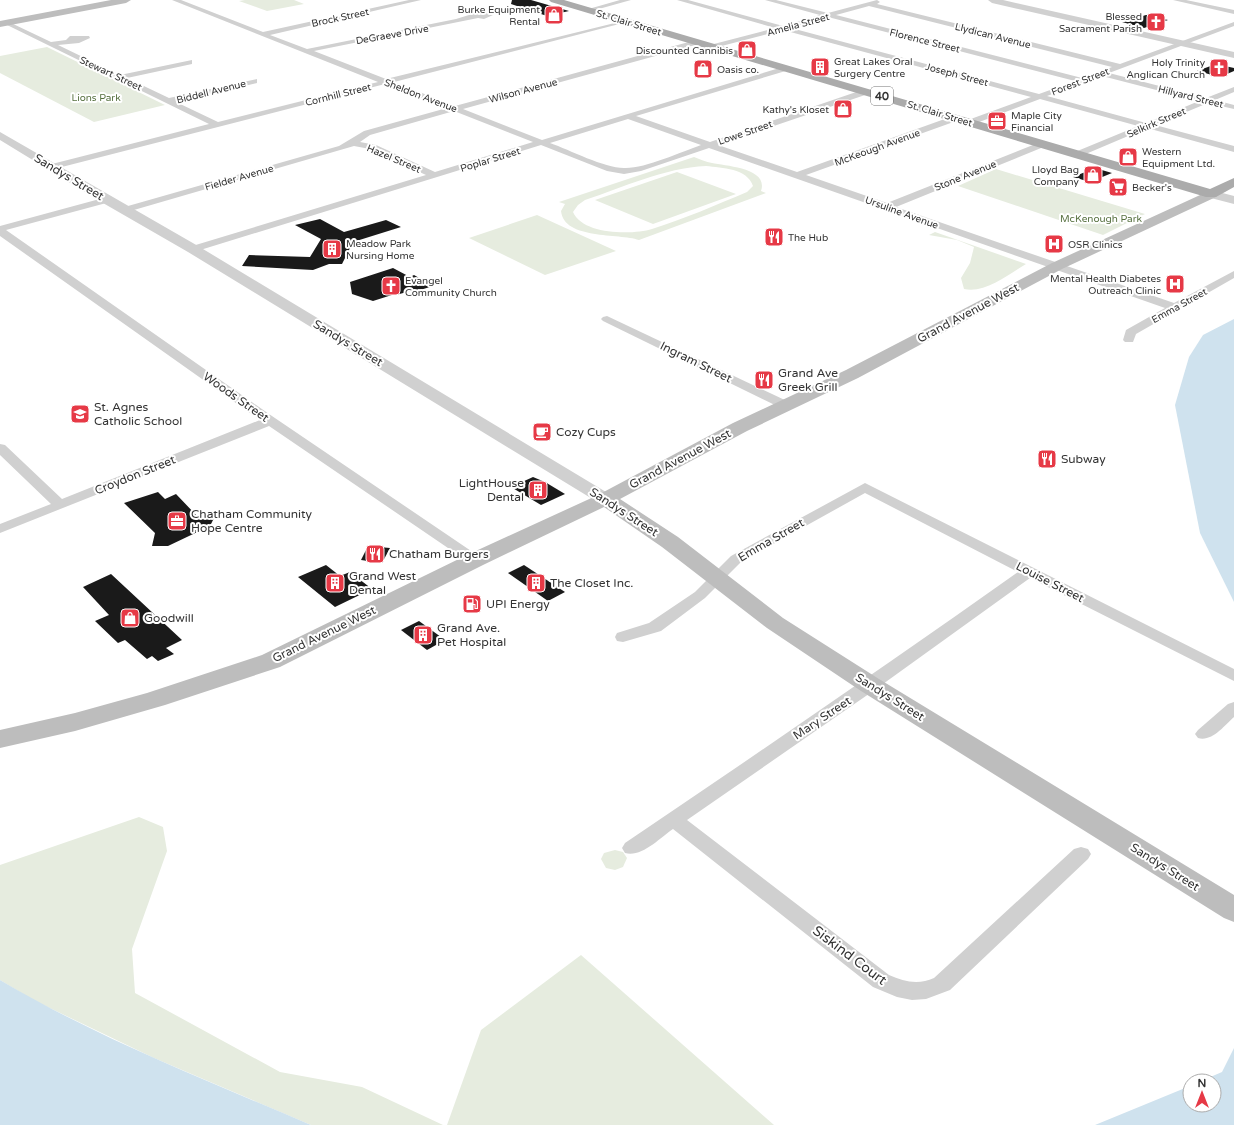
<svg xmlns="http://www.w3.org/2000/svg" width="1234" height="1125" font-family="'Varela Round',sans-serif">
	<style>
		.green { fill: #e6ecdf; fill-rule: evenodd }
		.water { fill: #cfe2ee }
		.building { fill: #1a1a1a }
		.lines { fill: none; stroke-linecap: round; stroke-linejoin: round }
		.minor { fill: #d0d0d0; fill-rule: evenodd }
		.tertiary { fill: #d0d0d0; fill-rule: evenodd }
		.secondary { fill: #bdbdbd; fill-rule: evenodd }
		.primary { fill: #ababab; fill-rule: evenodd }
		.labels { text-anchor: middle; stroke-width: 4; stroke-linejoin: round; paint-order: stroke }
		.far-poi-label { font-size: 10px; fill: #333; stroke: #fff; text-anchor: start }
		.far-street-label { font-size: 10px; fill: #333; stroke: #fff }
		.far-park-label { font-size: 10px; fill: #56703f; stroke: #fff }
		.shield { fill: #fff; stroke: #707070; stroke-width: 1 }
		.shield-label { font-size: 11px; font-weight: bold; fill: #333 }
		.street-label { font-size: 12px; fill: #333; stroke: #fff }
		.poi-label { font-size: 12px; fill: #333; stroke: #fff; text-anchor: start }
		.near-street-label { font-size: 14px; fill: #333; stroke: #fff }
	</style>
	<rect width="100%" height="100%" fill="#fff"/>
	<g class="green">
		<polygon points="245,0 294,0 304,4 267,11 239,1"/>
		<polygon points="47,47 165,105 94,122 0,73 0,56"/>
		<path d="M694 157C700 159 706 162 712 163 726 166 769 168 761 191L766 193 639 240C619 233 564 240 561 211L565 204 559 202ZM706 166C722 168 747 168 753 186L747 192C716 205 684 219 652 229 632 235 583 235 573 212L578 205 585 200C624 187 664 168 706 166Z"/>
		<polygon points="996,169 1145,214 1103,235 958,186"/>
		<polygon points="677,172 736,194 653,224 595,200"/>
		<polygon points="537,215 616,251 545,275 469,238"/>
		<path d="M935 232 1026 264C1009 274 985 294 964 289L961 278 970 263 974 247 957 240 929 235Z"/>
		<polygon points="139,817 163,827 167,851 132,949 135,993 280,1072 362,1087 443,1125 311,1125 154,1058 33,1000 0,980 0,865"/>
		<polygon points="615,850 623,852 627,858 623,867 615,870 606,868 601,859 604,853"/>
		<polygon points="581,955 774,1125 447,1125 481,1030"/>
	</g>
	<g class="water">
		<polygon points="1234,319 1234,602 1200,533 1175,405 1189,357 1203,335"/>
		<path d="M0 980C98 1038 206 1080 311 1125H0Z"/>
		<polygon points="1234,1048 1234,1125 1095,1125 1190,1086 1190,1105 1214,1105 1214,1081 1201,1081 1222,1072"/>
	</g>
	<g class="building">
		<polygon points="512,0 531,0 569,11 547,16 511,4"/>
		<polygon points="1146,15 1168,20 1144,28 1122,22"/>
		<polygon points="1216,64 1234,68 1234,71 1220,77 1197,71"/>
		<polygon points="1095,168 1112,173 1090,182 1073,177"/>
		<polygon points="320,219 344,232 386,220 401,227 353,242 342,264 329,264 313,270 242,266 249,255 310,257 321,239 295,225"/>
		<polygon points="393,268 410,277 414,275 433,286 417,291 414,290 396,295 395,294 373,301 352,294 350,282"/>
		<polygon points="533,477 545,482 565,494 541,505 511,487"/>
		<polygon points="158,492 165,499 176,494 197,516 215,516 210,526 168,546 152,546 155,533 124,503"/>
		<polygon points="368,546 390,548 382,563 361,560"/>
		<polygon points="326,565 340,576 350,572 372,589 335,607 298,577"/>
		<polygon points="524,565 565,592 548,601 508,573"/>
		<polygon points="111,574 182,640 166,648 174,654 158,661 152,656 147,659 125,640 118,643 95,621 109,615 83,587"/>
		<polygon points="419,621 445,640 427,650 401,630"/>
	</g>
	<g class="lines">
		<g class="minor">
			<path d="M172 0H181L263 32 409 0H421L270 35 307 49 456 19 482 11 493 15 484 19 478 18 314 51 386 79 627 20V22L394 82 455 106 696 40 700 42 699 44 463 109 542 140 786 66 790 68 789 70 636 116 710 142 862 90H868V94L718 145 797 172 953 116H959V120L806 175 887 203 1043 141 1047 144 1046 146 896 207 1174 303 1234 271V278L1136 334 1133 342H1125L1123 340 1126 330 1165 308 709 148 641 171 624 174 607 171 541 145 197 251H189L188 249 189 247 426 175 370 149 354 146 127 212H121L119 210 121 208 339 146 364 131 447 108 385 84 54 169H48V165L209 124 5 24V22H9L51 42 66 40 70 36H89L90 38 79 43 58 45 120 75 192 60V64L127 78 169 98 257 79V83L176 102 218 122 378 82ZM454 111 533 142 435 172 376 145 360 142 370 135ZM628 119 701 145C681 152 644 169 624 168 604 168 570 150 550 143Z"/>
			<polygon points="620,0 631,0 588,12 585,10"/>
			<path d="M677 0H688L783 26 820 15 765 0H776L828 13 877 0 880 2 877 4 1120 64 1234 22V26L1109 73 1206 98 1234 87V92L1215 100 1234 105V109L1208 103 1155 125 1234 146V152L1147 128 1081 156H1075V152L1138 126 1040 99 974 124H968V120L1031 97 783 30 710 49V45L775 28ZM869 6 1112 67 1082 78 836 15ZM828 17 1075 81 1039 94 791 28ZM1102 76 1199 101 1146 123 1047 96Z"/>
			<polygon points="1173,0 1186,0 1234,10 1234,14"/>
			<polygon points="107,197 110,198 112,200 110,202 6,230 269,414 480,557 482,560 480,563 470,563 269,426 0,533 0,524 51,504 0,455 0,444 5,445 62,499 260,420 0,236 0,226"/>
			<polygon points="607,316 789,402 791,405 789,408 781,408 603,321 601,319 603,317"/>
			<path d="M865 483 1234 669V681L1030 578 876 689 687 820 889 975C904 982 919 985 934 978L1074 849 1081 847 1088 849 1091 854 1088 859 950 990 926 999 912 1000 897 997 873 987 673 829C660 838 641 858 625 853L622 848 625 843C757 754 888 664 1018 572L865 493 741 562 705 598 661 631 623 642 617 641 615 637 617 633 649 623 695 592 731 556Z"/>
			<path d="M1234 702V717C1224 726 1212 742 1198 738L1195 734 1198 730 1228 704Z"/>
		</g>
		<g class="tertiary">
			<polygon points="988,0 1003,0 1234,52 1234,58 992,3"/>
			<polygon points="0,132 198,246 611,495 614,499 611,503 605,504 599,503 188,252 103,203 0,140"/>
			<polygon points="1211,190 1234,196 1234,204 1207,197 1205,194"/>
		</g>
		<g class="secondary">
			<polygon points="111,0 131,0 126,3 0,27 0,21"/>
			<polygon points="1211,190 1216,191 1218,194 1216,197 1062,269 858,378 747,431 620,499 678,537 783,618 879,679 1234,895 1234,922 1224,918 861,691 767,628 662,547 604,507 483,565 280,667 165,705 75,731 0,748 0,730 75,713 147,693 262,655 467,555 598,495 733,423 846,370 1052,263"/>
		</g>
		<polygon class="primary" points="549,0 564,0 1210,189 1234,178 1234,187 1216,197 1206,197 551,2"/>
	</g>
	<defs>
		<symbol id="shop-square" viewBox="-11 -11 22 22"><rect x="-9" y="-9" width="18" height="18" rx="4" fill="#e63946" stroke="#fff"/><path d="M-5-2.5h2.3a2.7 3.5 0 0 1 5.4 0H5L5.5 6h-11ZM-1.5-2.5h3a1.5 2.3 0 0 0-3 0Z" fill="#fff"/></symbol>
		<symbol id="church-square" viewBox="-11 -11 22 22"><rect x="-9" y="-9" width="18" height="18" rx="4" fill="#e63946" stroke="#fff"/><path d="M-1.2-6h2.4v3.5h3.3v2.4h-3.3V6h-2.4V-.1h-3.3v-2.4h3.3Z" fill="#fff"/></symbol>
		<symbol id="building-square" viewBox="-11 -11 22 22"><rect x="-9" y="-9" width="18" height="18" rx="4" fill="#e63946" stroke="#fff"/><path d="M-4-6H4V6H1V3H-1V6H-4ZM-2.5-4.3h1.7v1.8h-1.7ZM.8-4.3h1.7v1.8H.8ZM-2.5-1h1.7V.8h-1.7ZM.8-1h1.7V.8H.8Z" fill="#fff"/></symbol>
		<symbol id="office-square" viewBox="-11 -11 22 22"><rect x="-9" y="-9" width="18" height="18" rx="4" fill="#e63946" stroke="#fff"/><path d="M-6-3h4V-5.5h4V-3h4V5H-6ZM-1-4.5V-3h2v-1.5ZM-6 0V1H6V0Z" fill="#fff"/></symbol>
		<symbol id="supermarket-square" viewBox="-11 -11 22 22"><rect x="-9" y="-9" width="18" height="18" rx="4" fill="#e63946" stroke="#fff"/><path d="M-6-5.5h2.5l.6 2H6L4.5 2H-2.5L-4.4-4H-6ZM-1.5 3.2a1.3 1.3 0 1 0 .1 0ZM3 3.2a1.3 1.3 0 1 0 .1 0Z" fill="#fff"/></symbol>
		<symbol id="restaurant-square" viewBox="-11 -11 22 22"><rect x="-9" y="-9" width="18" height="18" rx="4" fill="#e63946" stroke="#fff"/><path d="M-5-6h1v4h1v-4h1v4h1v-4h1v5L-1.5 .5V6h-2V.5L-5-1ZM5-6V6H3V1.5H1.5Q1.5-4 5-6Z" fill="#fff"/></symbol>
		<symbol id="hospital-square" viewBox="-11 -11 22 22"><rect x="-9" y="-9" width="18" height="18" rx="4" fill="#e63946" stroke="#fff"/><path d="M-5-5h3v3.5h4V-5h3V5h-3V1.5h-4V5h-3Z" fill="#fff"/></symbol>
		<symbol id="school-square" viewBox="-11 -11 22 22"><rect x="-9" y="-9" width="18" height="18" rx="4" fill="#e63946" stroke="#fff"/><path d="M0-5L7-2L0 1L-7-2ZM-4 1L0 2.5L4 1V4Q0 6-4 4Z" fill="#fff"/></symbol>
		<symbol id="cafe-square" viewBox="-11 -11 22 22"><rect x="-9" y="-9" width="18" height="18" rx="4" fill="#e63946" stroke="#fff"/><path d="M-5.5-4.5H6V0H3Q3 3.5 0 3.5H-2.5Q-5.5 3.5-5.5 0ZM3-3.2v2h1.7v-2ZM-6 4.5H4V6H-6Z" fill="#fff"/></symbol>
		<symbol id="fuel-square" viewBox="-11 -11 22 22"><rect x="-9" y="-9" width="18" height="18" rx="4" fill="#e63946" stroke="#fff"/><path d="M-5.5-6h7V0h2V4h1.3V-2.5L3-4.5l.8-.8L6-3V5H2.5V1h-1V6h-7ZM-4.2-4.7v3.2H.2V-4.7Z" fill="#fff"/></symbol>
	</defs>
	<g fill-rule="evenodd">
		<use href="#shop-square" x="543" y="4" width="22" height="22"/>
		<use href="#church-square" x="1145" y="11" width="22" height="22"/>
		<use href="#shop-square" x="736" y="39" width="22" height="22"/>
		<use href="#building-square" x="809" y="56" width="22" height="22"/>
		<use href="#church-square" x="1208" y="57" width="22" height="22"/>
		<use href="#shop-square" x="692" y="58" width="22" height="22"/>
		<use href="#shop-square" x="832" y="98" width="22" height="22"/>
		<use href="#office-square" x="986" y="110" width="22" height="22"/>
		<use href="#shop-square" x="1117" y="146" width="22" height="22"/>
		<use href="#shop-square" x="1082" y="164" width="22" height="22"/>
		<use href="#supermarket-square" x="1107" y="176" width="22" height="22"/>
		<use href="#restaurant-square" x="763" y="226" width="22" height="22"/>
		<use href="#hospital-square" x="1043" y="233" width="22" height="22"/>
		<use href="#building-square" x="321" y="238" width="22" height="22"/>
		<use href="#hospital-square" x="1164" y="273" width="22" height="22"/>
		<use href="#church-square" x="380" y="275" width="22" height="22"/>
		<use href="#restaurant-square" x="753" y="369" width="22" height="22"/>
		<use href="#school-square" x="69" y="403" width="22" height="22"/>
		<use href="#cafe-square" x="531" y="421" width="22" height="22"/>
		<use href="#restaurant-square" x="1036" y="448" width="22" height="22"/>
		<use href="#building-square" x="527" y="479" width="22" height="22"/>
		<use href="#office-square" x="166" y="510" width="22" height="22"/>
		<use href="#restaurant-square" x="364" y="543" width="22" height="22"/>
		<use href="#building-square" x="324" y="572" width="22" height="22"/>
		<use href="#building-square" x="525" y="572" width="22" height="22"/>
		<use href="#fuel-square" x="461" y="593" width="22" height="22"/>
		<use href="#shop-square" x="119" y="607" width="22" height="22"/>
		<use href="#building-square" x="412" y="624" width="22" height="22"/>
	</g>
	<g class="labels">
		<g class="far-poi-label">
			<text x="540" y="13" text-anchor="end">Burke Equipment<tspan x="540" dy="12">Rental</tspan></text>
			<text x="1142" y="20" text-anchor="end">Blessed<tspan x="1142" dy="12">Sacrament Parish</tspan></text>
			<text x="733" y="54" text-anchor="end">Discounted Cannibis</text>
			<text x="834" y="65">Great Lakes Oral<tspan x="834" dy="12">Surgery Centre</tspan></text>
			<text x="1205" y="66" text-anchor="end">Holy Trinity<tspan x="1205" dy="12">Anglican Church</tspan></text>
			<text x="717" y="73">Oasis co.</text>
			<text x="829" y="113" text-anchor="end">Kathy's Kloset</text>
			<text x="1011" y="119">Maple City<tspan x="1011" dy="12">Financial</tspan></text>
			<text x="1142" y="155">Western<tspan x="1142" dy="12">Equipment Ltd.</tspan></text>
			<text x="1079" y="173" text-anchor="end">Lloyd Bag<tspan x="1079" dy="12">Company</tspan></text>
			<text x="1132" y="191">Becker's</text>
			<text x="788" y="241">The Hub</text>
			<text x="346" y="247">Meadow Park<tspan x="346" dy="12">Nursing Home</tspan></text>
			<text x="1068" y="248">OSR Clinics</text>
			<text x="1161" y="282" text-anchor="end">Mental Health Diabetes<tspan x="1161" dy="12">Outreach Clinic</tspan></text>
			<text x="405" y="284">Evangel<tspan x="405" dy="12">Community Church</tspan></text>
		</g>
		<g class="far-street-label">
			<text transform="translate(340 17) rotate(-12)" y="4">Brock Street</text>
			<text transform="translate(629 22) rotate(17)" y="4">St. Clair Street</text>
			<text transform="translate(798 24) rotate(-15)" y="4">Amelia Street</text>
			<text transform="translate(392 34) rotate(-10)" y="4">DeGraeve Drive</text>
			<text transform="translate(993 35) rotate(14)" y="4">Llydican Avenue</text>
			<text transform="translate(925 40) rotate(14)" y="4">Florence Street</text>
			<text transform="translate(111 73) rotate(25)" y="4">Stewart Street</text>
			<text transform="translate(957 74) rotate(15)" y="4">Joseph Street</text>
			<text transform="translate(1080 81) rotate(-21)" y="4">Forest Street</text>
			<text transform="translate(523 90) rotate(-15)" y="4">Wilson Avenue</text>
			<text transform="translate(211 91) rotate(-14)" y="4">Biddell Avenue</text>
			<text transform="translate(338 94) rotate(-14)" y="4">Cornhill Street</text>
			<text transform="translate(421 95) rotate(21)" y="4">Sheldon Avenue</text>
			<text transform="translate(1191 96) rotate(14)" y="4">Hillyard Street</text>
			<text transform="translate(940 113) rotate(17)" y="4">St. Clair Street</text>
			<text transform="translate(1156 122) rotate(-23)" y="4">Selkirk Street</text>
			<text transform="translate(745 132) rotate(-19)" y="4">Lowe Street</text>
			<text transform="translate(877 147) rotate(-20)" y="4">McKeough Avenue</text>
			<text transform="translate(394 158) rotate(23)" y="4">Hazel Street</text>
			<text transform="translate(490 159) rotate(-17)" y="4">Poplar Street</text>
			<text transform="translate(965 175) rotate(-22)" y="4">Stone Avenue</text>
			<text transform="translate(239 177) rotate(-16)" y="4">Fielder Avenue</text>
			<text transform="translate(902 212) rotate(20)" y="4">Ursuline Avenue</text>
			<text transform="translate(1179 305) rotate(-29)" y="4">Emma Street</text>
		</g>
		<g class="far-park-label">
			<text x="96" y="101">Lions Park</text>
			<text x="1101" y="222">McKenough Park</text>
		</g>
		<rect class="shield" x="871" y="87" width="22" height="18" rx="3"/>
		<g class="shield-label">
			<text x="882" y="100">40</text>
		</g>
		<g class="street-label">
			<text transform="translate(69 177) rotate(31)" y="4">Sandys Street</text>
			<text transform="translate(968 313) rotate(-28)" y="4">Grand Avenue West</text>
			<text transform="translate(348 343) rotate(31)" y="4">Sandys Street</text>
			<text transform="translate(696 362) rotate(26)" y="4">Ingram Street</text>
			<text transform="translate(236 397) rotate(35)" y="4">Woods Street</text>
			<text transform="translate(680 459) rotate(-28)" y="4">Grand Avenue West</text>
			<text transform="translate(135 475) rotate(-22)" y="4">Croydon Street</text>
			<text transform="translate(624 512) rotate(33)" y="4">Sandys Street</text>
			<text transform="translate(771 540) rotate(-30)" y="4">Emma Street</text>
			<text transform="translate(1050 582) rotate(27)" y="4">Louise Street</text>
			<text transform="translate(324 634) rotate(-26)" y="4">Grand Avenue West</text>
			<text transform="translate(890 697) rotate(32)" y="4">Sandys Street</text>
			<text transform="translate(822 718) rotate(-34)" y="4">Mary Street</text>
			<text transform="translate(1165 867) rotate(32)" y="4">Sandys Street</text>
		</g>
		<g class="poi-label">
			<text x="778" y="377">Grand Ave<tspan x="778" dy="14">Greek Grill</tspan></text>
			<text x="94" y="411">St. Agnes<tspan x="94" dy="14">Catholic School</tspan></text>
			<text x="556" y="436">Cozy Cups</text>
			<text x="1061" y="463">Subway</text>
			<text x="524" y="487" text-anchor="end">LightHouse<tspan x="524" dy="14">Dental</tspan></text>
			<text x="191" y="518">Chatham Community<tspan x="191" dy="14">Hope Centre</tspan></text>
			<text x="389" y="558">Chatham Burgers</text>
			<text x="349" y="580">Grand West<tspan x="349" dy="14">Dental</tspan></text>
			<text x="550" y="587">The Closet Inc.</text>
			<text x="486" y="608">UPI Energy</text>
			<text x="144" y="622">Goodwill</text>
			<text x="437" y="632">Grand Ave.<tspan x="437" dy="14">Pet Hospital</tspan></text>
		</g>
		<g class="near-street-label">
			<text transform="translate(850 955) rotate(37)" y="5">Siskind Court</text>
		</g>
	</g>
	<g transform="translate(1202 1093)"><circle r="19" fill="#ffffff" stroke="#adadad"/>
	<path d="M0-3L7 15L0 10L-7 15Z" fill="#e63946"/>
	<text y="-6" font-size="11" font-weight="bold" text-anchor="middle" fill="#333333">N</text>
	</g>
</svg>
